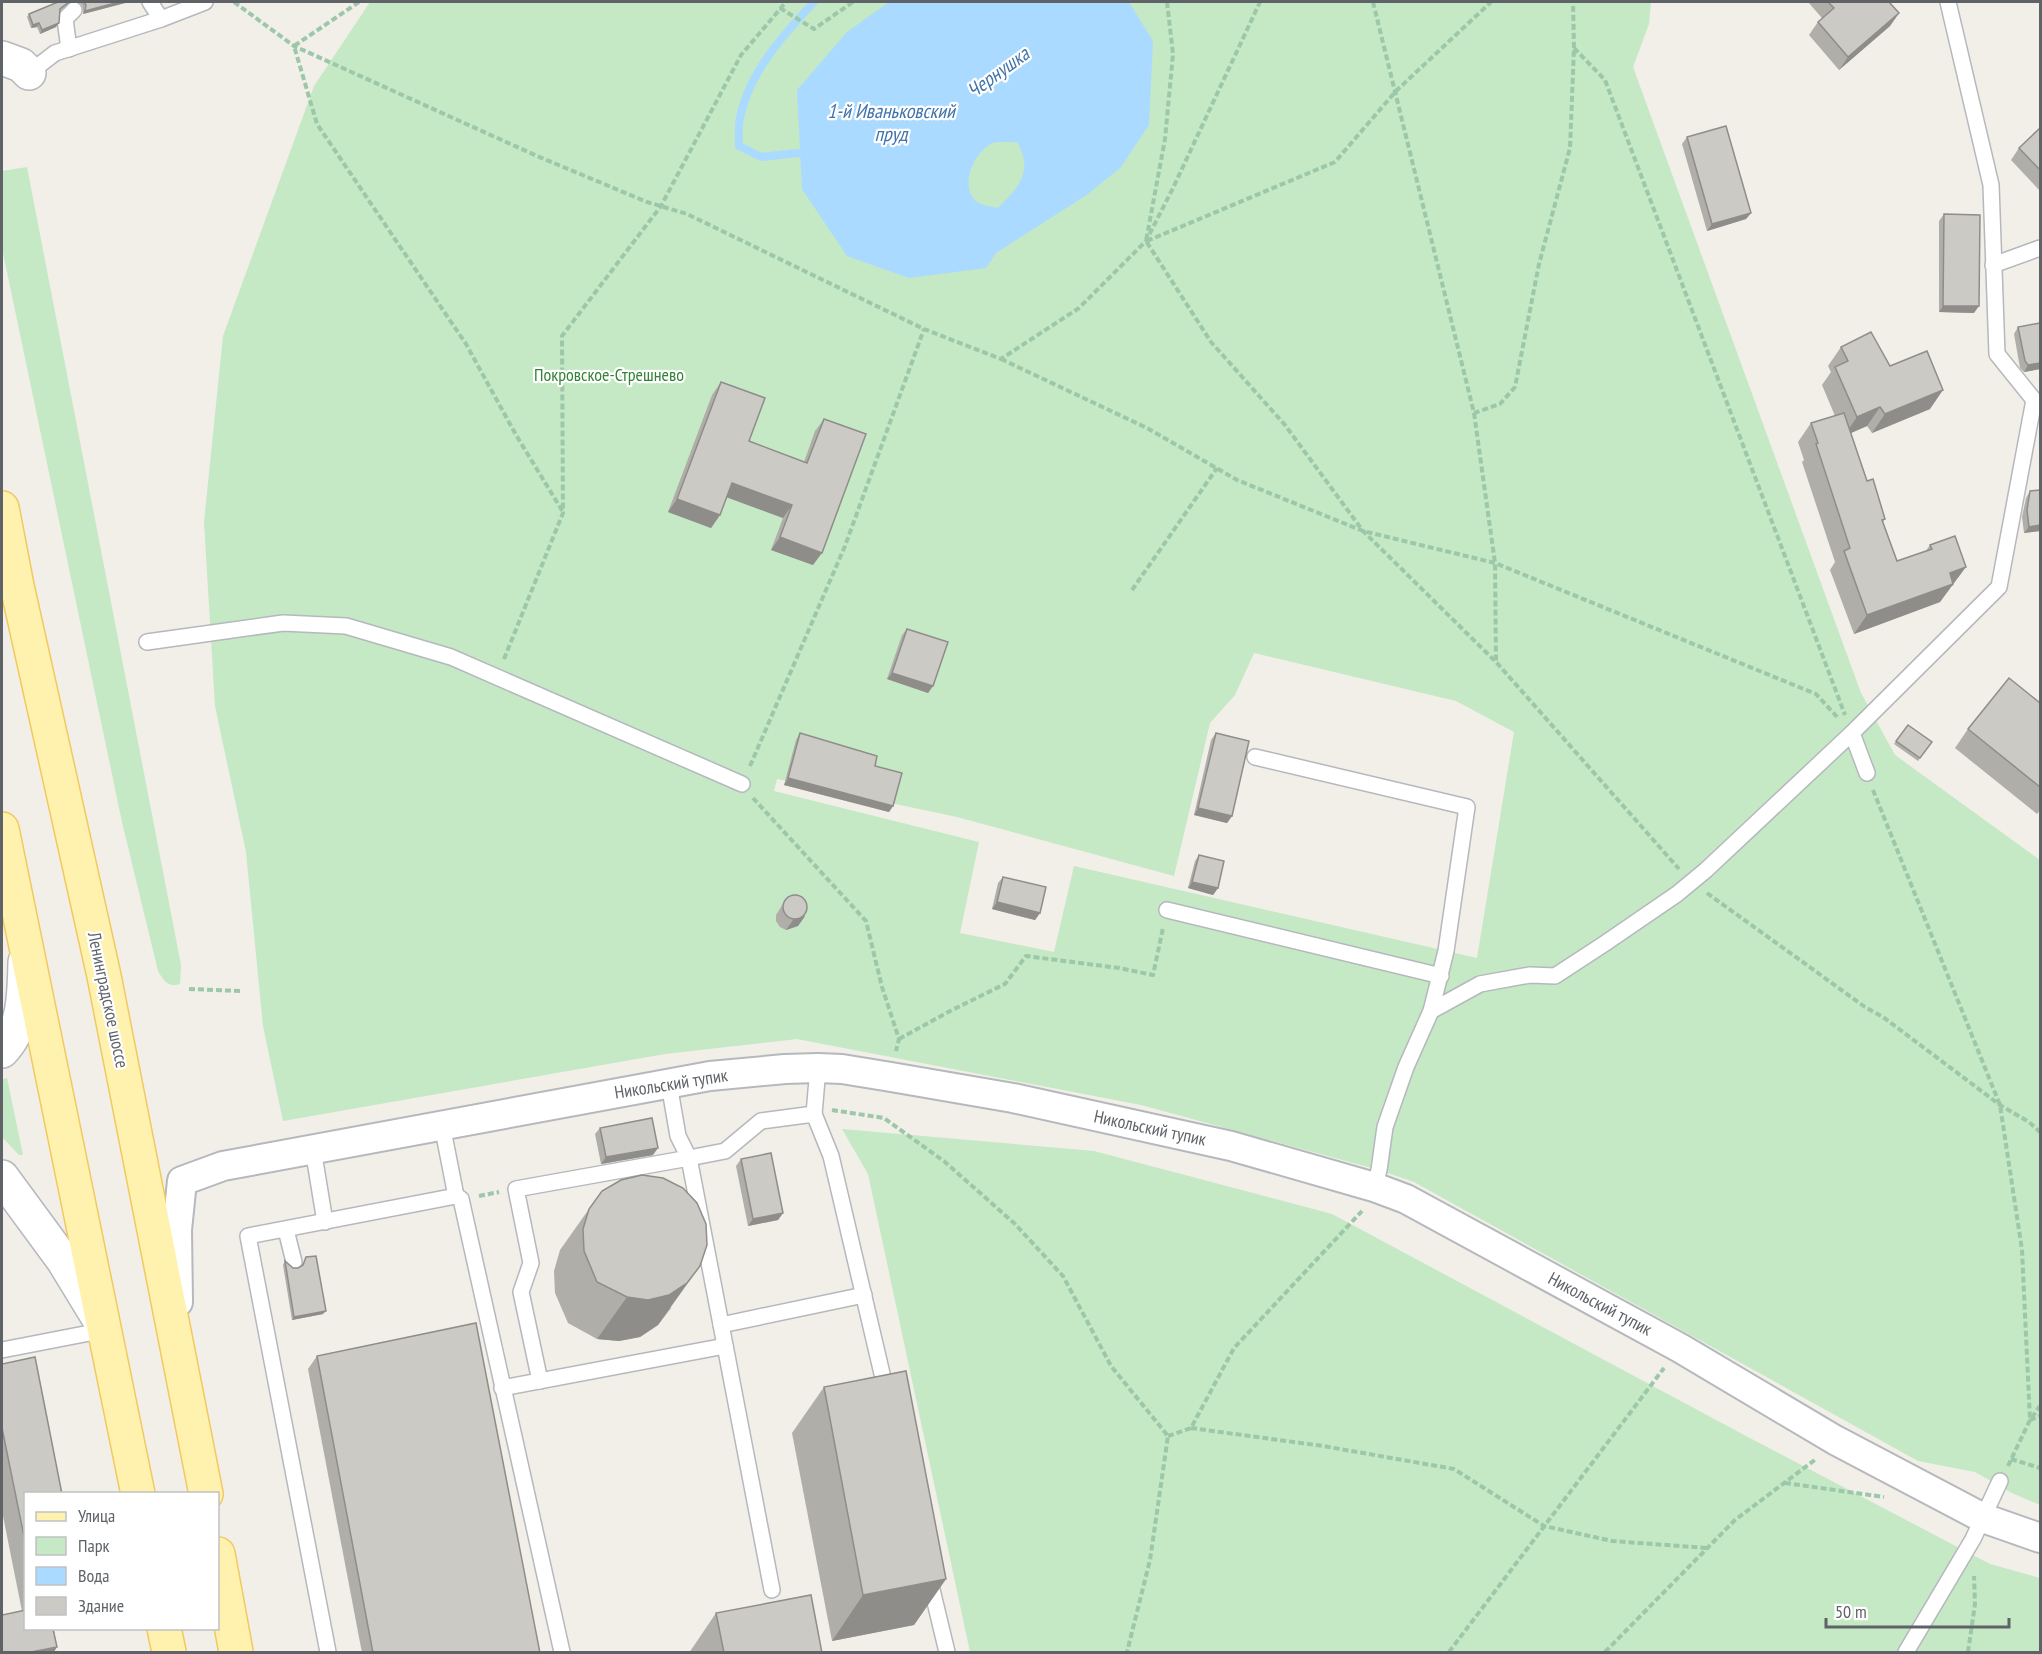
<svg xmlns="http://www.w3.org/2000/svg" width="2042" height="1654" font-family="'PT Sans Narrow',sans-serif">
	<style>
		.green { fill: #c5e8c5; fill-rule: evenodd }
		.water { fill: #aadaff; fill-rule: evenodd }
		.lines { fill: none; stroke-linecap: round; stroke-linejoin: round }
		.stream { stroke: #aadaff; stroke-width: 8 }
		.service-casing { stroke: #b5b8bc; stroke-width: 18 }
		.minor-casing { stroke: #b5b8bc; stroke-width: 32 }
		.tertiary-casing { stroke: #b5b8bc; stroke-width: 36 }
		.primary-casing { stroke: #f2c960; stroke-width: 36 }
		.path { stroke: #9cc7a9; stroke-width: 4; stroke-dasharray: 6 3; stroke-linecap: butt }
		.service { stroke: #fff; stroke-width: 15 }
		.minor { stroke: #fff; stroke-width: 28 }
		.tertiary { stroke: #fff; stroke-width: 33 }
		.primary { stroke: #fff2af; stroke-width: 33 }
		.wall { fill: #afaea9 }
		.shaded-wall { fill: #8f8d8a }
		.building { fill: #cccac5; stroke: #8f8d8a; stroke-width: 1.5 }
		.labels { text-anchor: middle; stroke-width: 4.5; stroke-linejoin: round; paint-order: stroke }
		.park-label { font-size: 18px; fill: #348238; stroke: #fff }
		.street-label { font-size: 18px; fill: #5f6368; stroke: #fff }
		.water-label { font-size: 20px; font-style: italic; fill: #4174aa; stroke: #fff }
	</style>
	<rect width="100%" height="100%" fill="#f1efe8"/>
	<g class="green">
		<path d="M370 2H1651L1649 24 1633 67 1861 693 1895 755 2040 860V1505L2012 1493 1975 1472 1918 1461 1414 1182 1379 1170 1141 1105 797 1039 665 1054 283 1121 263 1026 246 852 215 706 204 522 223 336 314 86ZM1254 653 1456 701 1514 732 1477 958 1074 866 1054 952 960 933 979 842 774 791 777 779 957 817 1174 876 1210 723 1235 695Z"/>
		<path d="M27 167 181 965 180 984C168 988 164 981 158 971L122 822 2 248V171Z"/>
		<polygon points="7,1078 23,1155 19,1155 2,1137 2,1080"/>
		<polygon points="842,1129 1094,1151 1332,1214 1746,1436 1990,1564 2040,1578 2040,1652 970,1652 868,1174"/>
	</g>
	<path class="water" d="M889 2H1129L1153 41 1149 125 1121 167 1088 194 996 253 986 268 909 278 847 256 802 189 797 90 847 32ZM1017 142C1034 171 1019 187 998 208 991 206 981 206 976 201 959 186 974 151 993 143 1000 141 1010 143 1017 142Z"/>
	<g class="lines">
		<path class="stream" d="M808 152 761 157 739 146C739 137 738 126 740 118 749 72 784 34 814 2"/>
		<defs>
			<g id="service">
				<polyline points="150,2 161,19"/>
				<polyline points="69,49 65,19 74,10"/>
				<polyline points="29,73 55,53 161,19 205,2"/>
				<polyline points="1993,265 2040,248"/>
				<polyline points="147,642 283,623 346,626 451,657 742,784"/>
				<polyline points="1255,757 1467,807 1446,951 1431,1011"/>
				<polyline points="1867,773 1852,733 1999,587 2034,400 1997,354 1991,185 1948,2"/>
				<polyline points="1167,910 1441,976"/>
				<polyline points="669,1084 678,1136 689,1158 725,1151 761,1121 814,1114 831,1156 887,1395"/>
				<polyline points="814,1114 818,1068"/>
				<polyline points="442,1125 456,1196"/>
				<polyline points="313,1149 325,1222"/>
				<polyline points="1374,1187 1379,1170 1385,1127 1406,1067 1431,1011 1480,984 1530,975 1555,976 1604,944 1677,894 1706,870 1852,733"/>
				<polyline points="286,1230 294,1262"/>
				<polyline points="721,1325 864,1295"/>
				<polyline points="2,1350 105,1330"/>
				<polyline points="540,1381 521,1292 531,1263 516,1189 689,1158 772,1590"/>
				<polyline points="502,1388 725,1346"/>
				<polyline points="929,1577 947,1652"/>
				<polyline points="328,1652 248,1236 456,1196 461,1199 562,1652"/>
				<polyline points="1906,1652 1973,1539 2000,1481"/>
			</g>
			<polyline id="minor" points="178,1302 177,1230 182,1181 223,1166 710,1076 785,1069 818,1068 842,1069 891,1077 1013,1098 1231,1146 1374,1187 1406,1199 1680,1348 1835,1440 1983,1518 2040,1538"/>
			<g id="tertiary">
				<polyline points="2,58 21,65 29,73"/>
				<path d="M2 1051C25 1028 24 992 25 962"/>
				<polyline points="2,1177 63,1260 102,1324"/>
			</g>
			<g id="primary">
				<polyline points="2,508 17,586 104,976 206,1494"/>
				<polyline points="2,829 138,1494"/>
				<polyline points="218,1554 236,1652"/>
				<polyline points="164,1628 169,1652"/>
			</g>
		</defs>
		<use href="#service" class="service-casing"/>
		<use href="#minor" class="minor-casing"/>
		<use href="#tertiary" class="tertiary-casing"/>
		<use href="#primary" class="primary-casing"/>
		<g class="path">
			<polyline points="234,2 294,46 537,156 647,202 687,214 924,329 1001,359 1079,308 1146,241 1173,188 1260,2"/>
			<polyline points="359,2 294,46 317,124 466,344 516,435 563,512"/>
			<polyline points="1167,2 1173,54 1165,139 1146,241 1211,342 1285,425 1363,531 1496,662 1679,869"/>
			<polyline points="1373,2 1474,413 1500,404 1515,387 1539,264 1570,148 1574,48 1573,2"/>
			<polyline points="780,8 814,29 853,2"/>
			<polyline points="1574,48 1605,80 1845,715"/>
			<polyline points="1147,241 1335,162 1396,91 1491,2"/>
			<polyline points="1001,359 1147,428 1237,480 1363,531 1495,563 1816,694 1839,719"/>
			<polyline points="1474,413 1495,563 1496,662"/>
			<polyline points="1132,590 1217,468"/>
			<polyline points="504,659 563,513 562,336 661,206 741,55 786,2"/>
			<polyline points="750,766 845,546 924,329"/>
			<polyline points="1873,790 2000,1105 2022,1250 2030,1420"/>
			<polyline points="753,798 866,921 882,987 899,1039 896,1051"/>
			<polyline points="1707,893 1865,1007 1883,1017 2000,1105 2029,1122 2040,1132"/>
			<polyline points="189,989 241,991"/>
			<polyline points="899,1039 952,1010 1005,984 1026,956 1119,968 1153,975 1163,928"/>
			<polyline points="832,1110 884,1118 945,1162 1014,1223 1063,1276 1111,1366 1168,1436 1150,1560 1127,1652"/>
			<polyline points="479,1196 499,1192"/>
			<polyline points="2030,1420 2040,1416"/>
			<polyline points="1191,1428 1323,1446 1454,1469 1544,1526 1612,1541 1707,1548"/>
			<polyline points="1168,1436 1191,1428 1234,1348 1362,1211"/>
			<polyline points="2011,1459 2040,1468"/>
			<polyline points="2008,1466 2030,1420 2040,1406"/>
			<polyline points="1785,1483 1884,1497"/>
			<polyline points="1449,1652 1664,1368"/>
			<polyline points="1605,1652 1735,1520 1816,1459"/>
			<polyline points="1968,1652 1975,1604 1974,1576"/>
		</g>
		<use href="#service" class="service"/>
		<use href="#minor" class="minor"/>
		<use href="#tertiary" class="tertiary"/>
		<use href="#primary" class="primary"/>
	</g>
	<g class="wall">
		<polygon points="70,2 60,11 56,27 40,34 37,27 31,28 27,17 29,14"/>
		<polygon points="78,2 129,2 83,14 83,8 81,4"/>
		<polygon points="1808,2 1889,2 1899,13 1890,26 1839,70 1809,35 1818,22 1822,18"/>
		<polygon points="2040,128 2040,191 2011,160 2019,148"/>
		<polygon points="1687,137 1751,213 1746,219 1707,231 1682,144"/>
		<polygon points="1944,214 1974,313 1939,312 1939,221"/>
		<polygon points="2040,323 2040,369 2024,372 2020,368 2014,334 2018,327"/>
		<polygon points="1841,347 1890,366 1930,409 1872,433 1867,426 1851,433 1867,481 1885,519 1883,522 1897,561 1925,552 1930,545 1953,586 1951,586 1940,602 1854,634 1830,570 1835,562 1802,462 1804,460 1798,442 1811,423 1835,416 1822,385 1831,372 1828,366"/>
		<polygon points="721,382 749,441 804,462 815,431 824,419 813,565 771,550 783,518 727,497 720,515 711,528 668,512 712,395"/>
		<polygon points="2030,491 2040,531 2024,533 2022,517 2026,498"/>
		<polygon points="907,629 933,686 928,693 887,679 902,635"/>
		<polygon points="2040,703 2040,810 2037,814 1955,748 1968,729"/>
		<polygon points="1908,725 1932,742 1918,761 1894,744"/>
		<polygon points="800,733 875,766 893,806 889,812 784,785 796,740"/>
		<polygon points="1216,733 1232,816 1227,823 1194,815 1211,740"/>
		<polygon points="1199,855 1218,888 1213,895 1188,888 1195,861"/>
		<polygon points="1003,877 1040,913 1035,920 992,909 998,883"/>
		<polygon points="786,899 805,916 798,926 786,930 780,927 776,921 776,915"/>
		<polygon points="600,1128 653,1155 601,1164 595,1134"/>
		<polygon points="741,1159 783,1213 778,1220 748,1226 736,1166"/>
		<polygon points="589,1209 671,1308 658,1325 640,1337 619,1341 597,1339 568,1323 555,1293 554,1271 560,1250"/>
		<polygon points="306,1257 323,1314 292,1320 283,1265 285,1261 293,1268 298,1268 302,1266"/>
		<polygon points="317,1356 540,1653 362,1653 308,1369"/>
		<polygon points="35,1357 62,1494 26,1494 26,1629 63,1629 54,1630 57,1647 53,1653 2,1653 2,1615 22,1611 2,1511 2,1364"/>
		<polygon points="824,1387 946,1579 914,1625 832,1641 792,1433"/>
		<polygon points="716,1613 822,1653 689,1653"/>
	</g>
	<g class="shaded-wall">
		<polygon points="119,2 129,2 83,14 85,11"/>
		<polygon points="1899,13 1890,26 1839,70 1848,57"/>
		<polygon points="39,23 37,27 31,28 33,25"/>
		<polygon points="59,23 56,27 40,34 42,30"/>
		<polygon points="1751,213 1746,219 1707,231 1712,224"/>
		<polygon points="1943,306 1979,306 1974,313 1939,312"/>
		<polygon points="2040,363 2040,369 2024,372 2028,365"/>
		<polygon points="1943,390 1930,409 1872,433 1885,414"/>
		<polygon points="1880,407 1867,426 1844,436 1857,417"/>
		<polygon points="732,483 792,505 783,518 723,496"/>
		<polygon points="677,499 720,515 711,528 668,512"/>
		<polygon points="2040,525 2040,531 2024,533 2029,527"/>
		<polygon points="780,537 822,553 813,565 771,550"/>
		<polygon points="1966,567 1940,602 1854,634 1867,615 1950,573"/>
		<polygon points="892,673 933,686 928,693 887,679"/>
		<polygon points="788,778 893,806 889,812 784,785"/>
		<polygon points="1198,808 1232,816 1227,823 1194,815"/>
		<polygon points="1192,882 1218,888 1213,895 1188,888"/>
		<polygon points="997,902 1040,913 1035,920 992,909"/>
		<polygon points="805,916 798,926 786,930 793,920"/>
		<polygon points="658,1148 653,1155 601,1164 606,1157"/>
		<polygon points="783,1213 778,1220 748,1226 753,1219"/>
		<polygon points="700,1266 658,1325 640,1337 619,1341 597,1339 627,1297"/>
		<polygon points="326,1311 323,1314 292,1320 294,1317"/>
		<polygon points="946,1579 914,1625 832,1641 863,1595"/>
		<polygon points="57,1647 53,1653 26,1653"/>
	</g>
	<g class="building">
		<polygon points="58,2 69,2 60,9 59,23 42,30 39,23 33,25 29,14"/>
		<polygon points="84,2 119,2 85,11 86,5"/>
		<polygon points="1828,2 1889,2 1899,13 1848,57 1818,22 1834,8"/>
		<polygon points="1726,126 1751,213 1712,224 1687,137"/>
		<polygon points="2040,128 2040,170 2019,148"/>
		<polygon points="1944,214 1980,215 1979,306 1943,306"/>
		<polygon points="2040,323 2040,363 2028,365 2025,361 2018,327"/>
		<polygon points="1871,332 1890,366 1927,351 1943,390 1885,414 1880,407 1857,417 1835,367 1848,361 1841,347"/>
		<polygon points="721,382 765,398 749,441 807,463 824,419 866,434 822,553 780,537 792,505 732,483 720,515 677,499"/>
		<polygon points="1844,413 1867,481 1873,479 1885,519 1882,520 1897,561 1932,549 1930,545 1955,536 1966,567 1950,573 1953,584 1867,615 1844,551 1850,548 1816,444 1818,443 1811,423"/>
		<polygon points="2040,490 2040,525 2029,527 2027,510 2030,491"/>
		<polygon points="907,629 948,642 933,686 892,673"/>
		<polygon points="2009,678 2040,703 2040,787 1968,729"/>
		<polygon points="1908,725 1932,742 1920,758 1896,741"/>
		<polygon points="800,733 877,756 875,766 902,773 893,806 788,778"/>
		<polygon points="1216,733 1249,741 1232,816 1198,808"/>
		<polygon points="1199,855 1224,861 1218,888 1192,882"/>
		<polygon points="1003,877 1046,887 1040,913 997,902"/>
		<circle cx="795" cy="907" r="12"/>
		<polygon points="652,1118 658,1148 606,1157 600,1128"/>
		<polygon points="771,1153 783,1213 753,1219 741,1159"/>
		<polygon points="642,1175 663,1178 683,1188 697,1203 706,1224 707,1245 700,1266 687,1283 669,1295 648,1300 627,1297 597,1282 584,1251 583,1229 589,1209 602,1191 621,1180"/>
		<polygon points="316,1256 326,1311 294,1317 285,1261 293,1268 298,1268 303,1265 306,1257"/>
		<polygon points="476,1323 540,1653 373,1653 317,1356"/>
		<polygon points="35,1357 62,1494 26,1494 26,1546 2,1428 2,1364"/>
		<polygon points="906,1371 946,1579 863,1595 824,1387"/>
		<polygon points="811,1595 822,1653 724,1653 716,1613"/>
		<polygon points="26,1610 26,1629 53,1629 57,1647 26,1653 2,1653 2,1615"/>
	</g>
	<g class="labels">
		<g class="park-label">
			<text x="609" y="381">Покровское-Стрешнево</text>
		</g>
		<g class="street-label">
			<text transform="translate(108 1000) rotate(78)" y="6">Ленинградское шоссе</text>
			<text transform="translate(671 1084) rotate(-9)" y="6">Никольский тупик</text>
			<text transform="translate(1150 1128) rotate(12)" y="6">Никольский тупик</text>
			<text transform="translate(1600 1304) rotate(28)" y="6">Никольский тупик</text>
		</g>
		<g class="water-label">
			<text transform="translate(998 72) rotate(-36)" y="7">Чернушка</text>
			<text x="891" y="118">1-й Иваньковский<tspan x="891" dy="23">пруд</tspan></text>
		</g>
	</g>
	<rect width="2042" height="1654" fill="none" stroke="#5f6368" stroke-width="6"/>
	<rect x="24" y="1492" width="195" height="138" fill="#ffffff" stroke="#bfc1c3" stroke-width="1.5"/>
	<rect x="36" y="1512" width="30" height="9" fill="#fff2af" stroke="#bfc1c3" stroke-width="1.5"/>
	<text x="78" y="1522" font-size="18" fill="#5f6368">Улица</text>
	<rect x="36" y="1537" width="30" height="18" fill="#c5e8c5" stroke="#bfc1c3" stroke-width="1.5"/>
	<text x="78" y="1552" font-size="18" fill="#5f6368">Парк</text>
	<rect x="36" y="1567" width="30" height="18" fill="#aadaff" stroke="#bfc1c3" stroke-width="1.5"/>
	<text x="78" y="1582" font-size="18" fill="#5f6368">Вода</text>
	<rect x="36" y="1597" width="30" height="18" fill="#cccac5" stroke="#bfc1c3" stroke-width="1.5"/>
	<text x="78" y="1612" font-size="18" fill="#5f6368">Здание</text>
	<path d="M1826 1618v9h183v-9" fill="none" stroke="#5f6368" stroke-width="3"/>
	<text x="1835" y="1618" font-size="18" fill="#5f6368" stroke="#ffffff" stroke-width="4.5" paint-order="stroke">50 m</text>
</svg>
